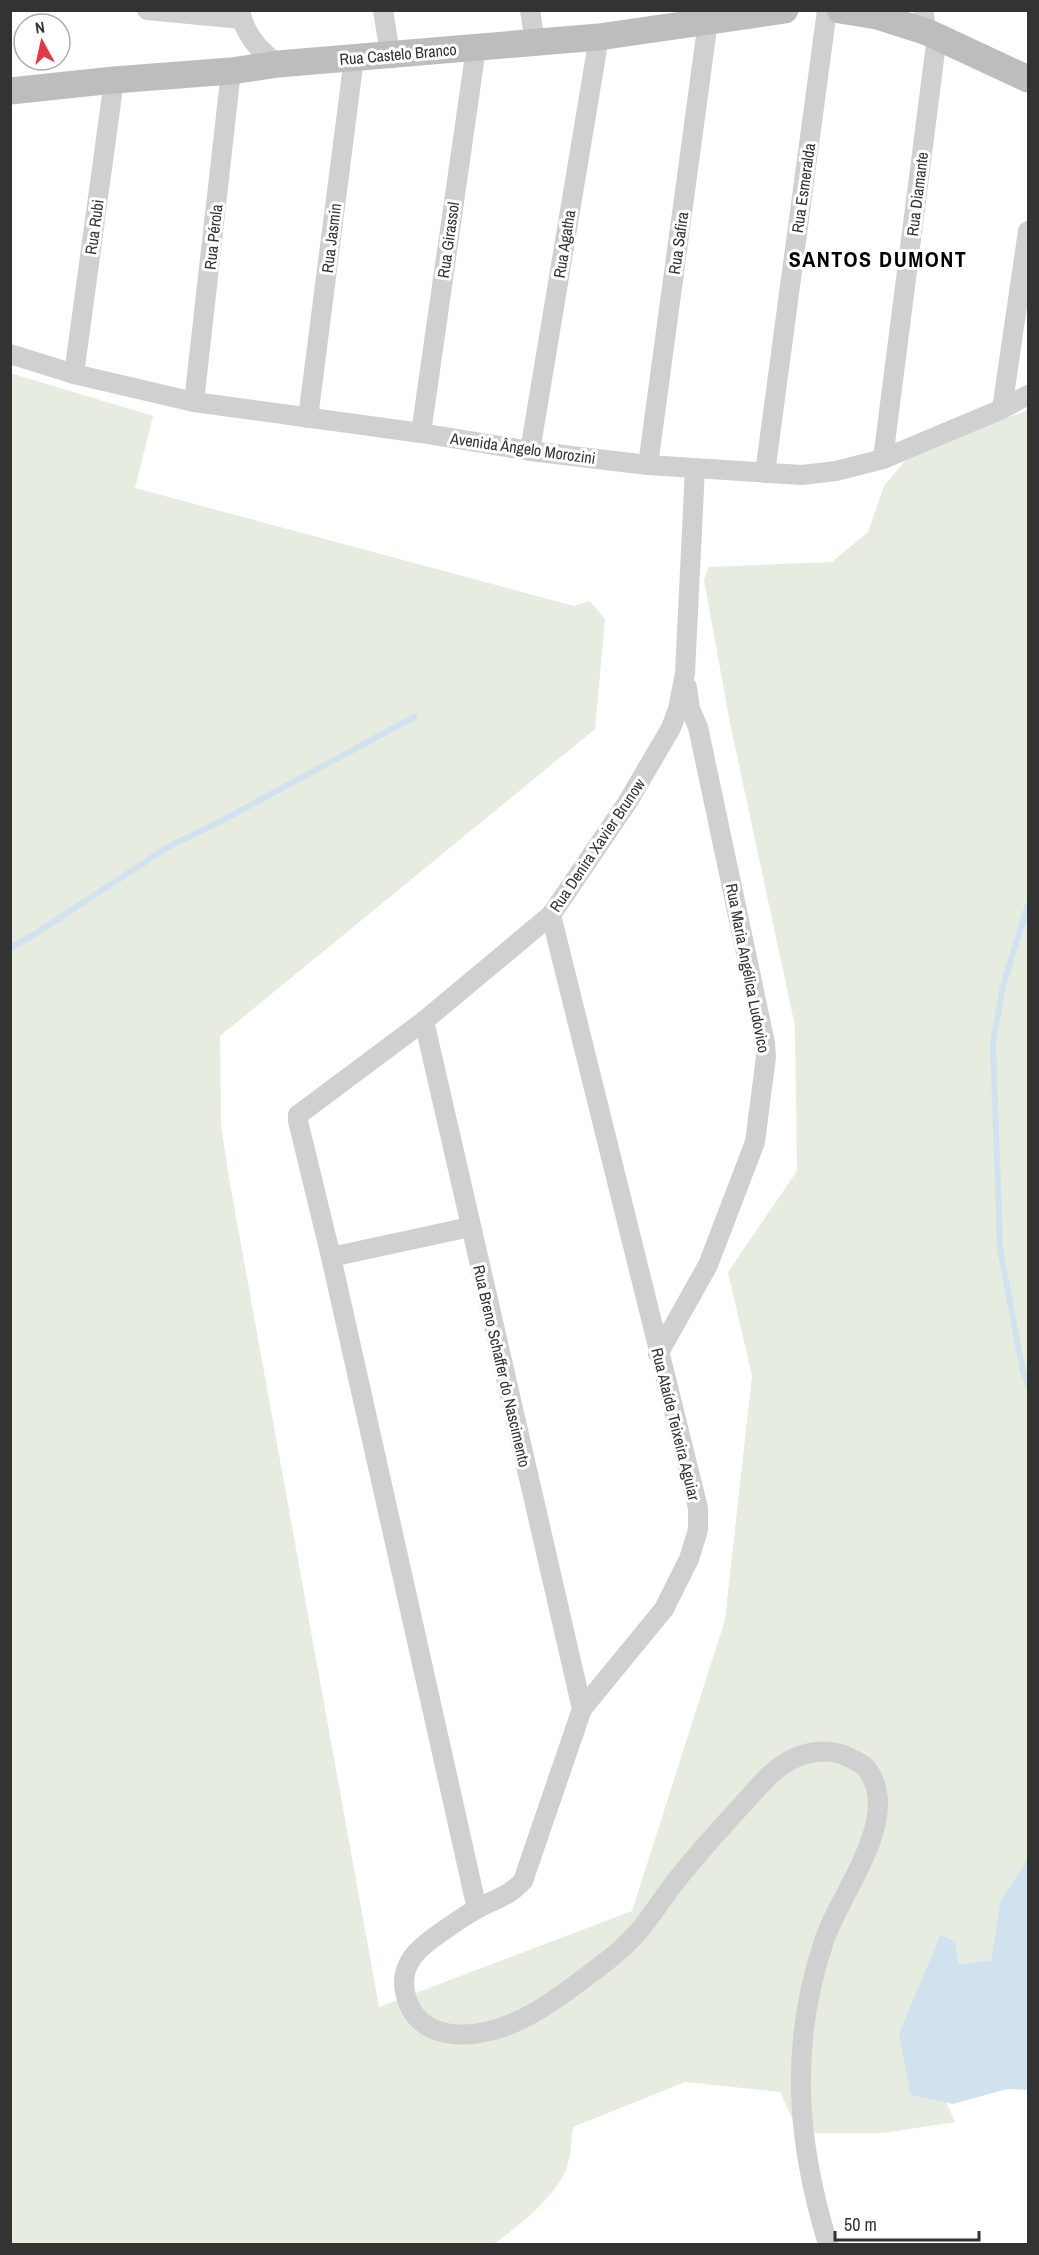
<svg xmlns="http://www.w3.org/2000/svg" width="1039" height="2255" font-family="'Archivo Narrow',sans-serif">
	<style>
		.green { fill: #e6ecdf }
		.water { fill: #cfe2ee }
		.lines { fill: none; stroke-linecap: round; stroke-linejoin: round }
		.stream { stroke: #cfe2ee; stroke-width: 6 }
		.street { stroke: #d0d0d0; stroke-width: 20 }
		.secondary { stroke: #bdbdbd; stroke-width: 27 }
		.labels { text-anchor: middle; stroke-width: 6; stroke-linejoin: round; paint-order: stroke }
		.street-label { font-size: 16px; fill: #333; stroke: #fff }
		.district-label { font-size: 22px; font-weight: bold; letter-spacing: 1.5px; fill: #000; stroke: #fff }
	</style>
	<rect width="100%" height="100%" fill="#fff"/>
	<path class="green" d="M10 373 153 416 135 488 574 606 590 601 605 619 595 729 220 1036 221 1125 230 1184 379 2007 632 1911 725 1620 752 1376 728 1272 797 1171 795 1026 730 723 704 580 709 567 832 562 868 532 884 486 912 453 1028 410V1858L1000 1902 991 1960 959 1964 940 1935 919 1986 911 2095 946 2102 955 2122 883 2133H799L780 2092 685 2082 573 2127C571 2141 571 2161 564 2174 549 2203 519 2225 494 2244H11Z"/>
	<polygon class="water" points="1028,1858 1028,2090 1007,2089 953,2104 911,2095 899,2034 940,1935 955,1942 959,1964 991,1960 1000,1902"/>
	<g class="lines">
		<g class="stream">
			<polyline points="1028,905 1003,986 993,1043 1000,1248 1023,1372 1028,1384"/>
			<polyline points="10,948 32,936 168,847 223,820 414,717"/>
		</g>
		<g class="street">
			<polyline points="147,10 242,19"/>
			<path d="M240 10C244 34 259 51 278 64"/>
			<polyline points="383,10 390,54"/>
			<polyline points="530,10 535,42"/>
			<polyline points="923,10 927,32"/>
			<polyline points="10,354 74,374 194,402 421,433 530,451 648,465 802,475 836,471 883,459 1002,409 1028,395"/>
			<polyline points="74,374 114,80"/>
			<polyline points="194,402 231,71"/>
			<polyline points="1002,409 1028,231"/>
			<polyline points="308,418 354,58"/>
			<polyline points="421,433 476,48"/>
			<polyline points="530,451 599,37"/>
			<polyline points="883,459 937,36"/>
			<polyline points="648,465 708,21"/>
			<polyline points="765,473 827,10"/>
			<path d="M551 915 698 1508V1530L689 1559 664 1609 582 1709 523 1881C507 1898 494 1899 475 1910 464 1916 453 1924 443 1931 431 1939 417 1949 410 1961 397 1983 407 2015 429 2027 445 2036 468 2036 485 2032 526 2024 563 1994 595 1970 610 1959 626 1946 638 1932 652 1916 663 1897 676 1881 697 1854 720 1829 743 1804 756 1790 768 1774 784 1764 803 1751 829 1747 850 1758 855 1761 862 1763 866 1768 904 1815 841 1892 825 1938 789 2043 796 2140 828 2244"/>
			<polyline points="424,1021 582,1709"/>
			<polyline points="331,1257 470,1227"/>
			<polyline points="658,1354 708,1265 755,1142 766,1057 765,1043 698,727 690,709 687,687"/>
			<polyline points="477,1909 331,1257 298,1121 298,1115 424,1021 551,915 627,803 671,728 678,709 685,673 695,468"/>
		</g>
		<g class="secondary">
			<polyline points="840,10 877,16 927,32 1028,79"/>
			<polyline points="10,91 114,80 231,71 278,64 599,37 785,10"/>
		</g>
	</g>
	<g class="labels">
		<g class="street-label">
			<text transform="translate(398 54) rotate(-5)" y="6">Rua Castelo Branco</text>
			<text transform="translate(803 188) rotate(-82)" y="6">Rua Esmeralda</text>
			<text transform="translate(917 194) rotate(-83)" y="6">Rua Diamante</text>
			<text transform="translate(94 227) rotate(-82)" y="6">Rua Rubi</text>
			<text transform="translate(213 237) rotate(-84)" y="6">Rua Pérola</text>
			<text transform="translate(331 238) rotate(-83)" y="6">Rua Jasmin</text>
			<text transform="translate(448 240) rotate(-82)" y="6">Rua Girassol</text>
			<text transform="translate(678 243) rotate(-82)" y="6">Rua Safira</text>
			<text transform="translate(564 244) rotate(-81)" y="6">Rua Agatha</text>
			<text transform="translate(523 448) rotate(8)" y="6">Avenida Ângelo Morozini</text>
			<text transform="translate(597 845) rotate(-56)" y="6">Rua Denira Xavier Brunow</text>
			<text transform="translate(748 968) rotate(79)" y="6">Rua Maria Angélica Ludovico</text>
			<text transform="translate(502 1366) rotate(77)" y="6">Rua Breno Schaffer do Nascimento</text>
			<text transform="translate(676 1424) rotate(76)" y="6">Rua Ataíde Teixeira Aguiar</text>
		</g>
		<g class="district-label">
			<text x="878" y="267">SANTOS DUMONT</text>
		</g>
	</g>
	<rect width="1039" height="2255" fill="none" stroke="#333333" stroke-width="24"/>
	<g transform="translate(42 42) rotate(352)"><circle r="28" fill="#ffffff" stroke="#adadad" stroke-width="1.5"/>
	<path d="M0-4.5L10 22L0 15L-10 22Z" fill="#e63946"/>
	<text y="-9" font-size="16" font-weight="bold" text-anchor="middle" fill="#333333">N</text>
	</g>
	<path d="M835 2231v9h144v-9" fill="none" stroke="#333333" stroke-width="3"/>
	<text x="844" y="2231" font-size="18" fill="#333333" stroke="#ffffff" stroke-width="4.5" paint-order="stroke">50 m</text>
</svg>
